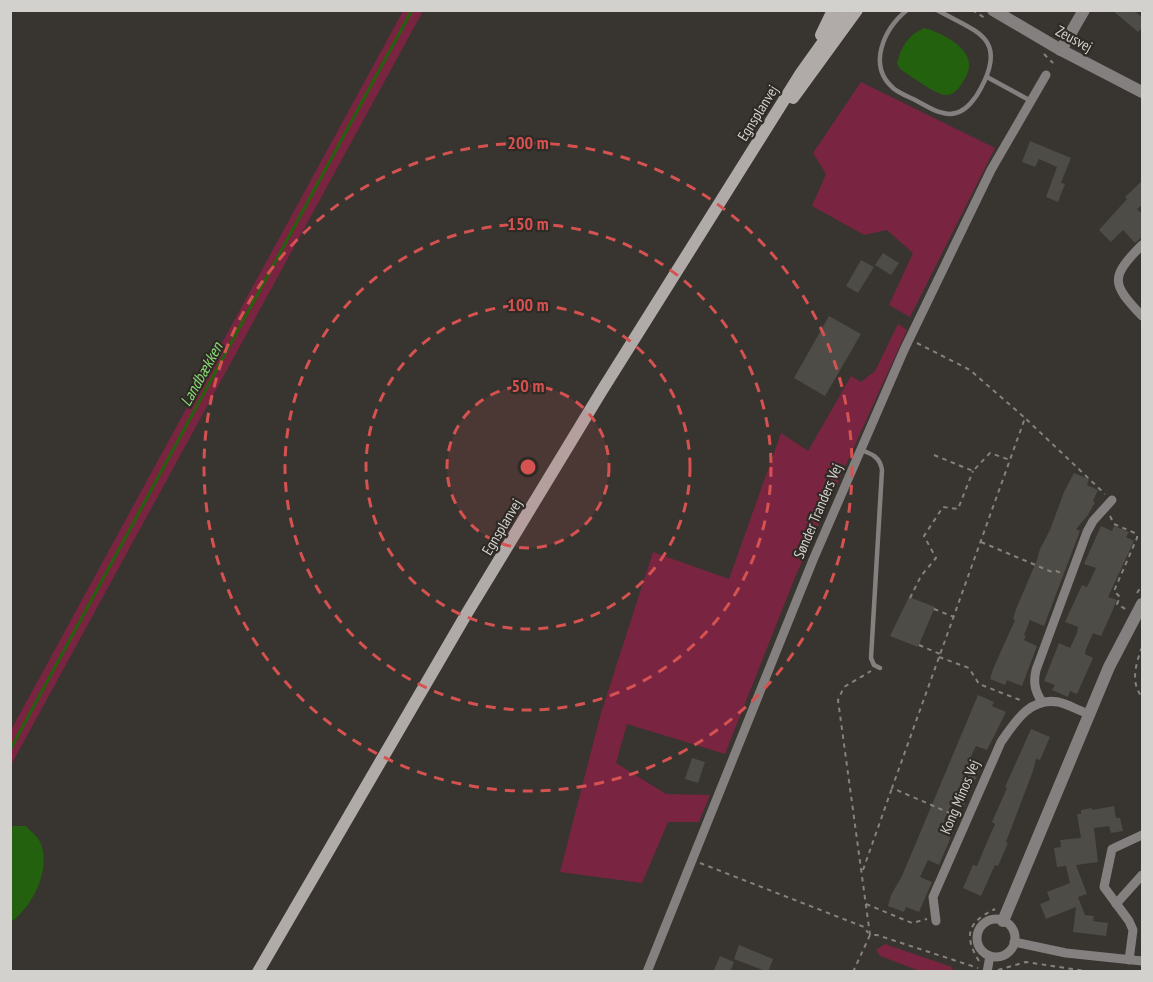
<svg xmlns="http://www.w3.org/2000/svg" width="1153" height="982" font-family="'PT Sans Narrow',sans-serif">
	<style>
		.green { fill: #792541 }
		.water { fill: #23610e }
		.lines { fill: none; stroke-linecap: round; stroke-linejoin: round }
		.stream { stroke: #23610e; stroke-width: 3 }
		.building { fill: #4d4c46 }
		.path { stroke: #85827d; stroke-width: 2; stroke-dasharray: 4.5 4.5; stroke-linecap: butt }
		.service { stroke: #84807f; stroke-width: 4.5 }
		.minor { stroke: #84807f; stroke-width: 9 }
		.tertiary { stroke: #84807f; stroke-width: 12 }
		.secondary { stroke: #b0aaa9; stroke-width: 12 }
		.ring { fill: none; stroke: #d55251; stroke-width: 3; stroke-dasharray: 10 8 }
		.labels { text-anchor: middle; stroke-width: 4.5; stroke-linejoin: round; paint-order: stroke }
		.street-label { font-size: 15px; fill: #d3d1cd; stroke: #2e2a25 }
		.water-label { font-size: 16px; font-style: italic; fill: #88d973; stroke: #2e2a25 }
		.centre { fill: #d55251; stroke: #2e2a25; stroke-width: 3 }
		.ring-label { font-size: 18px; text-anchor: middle; font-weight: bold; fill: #d55251; stroke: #2e2a25; stroke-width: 4.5; stroke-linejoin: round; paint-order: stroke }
	</style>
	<rect width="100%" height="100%" fill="#38342f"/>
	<g class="green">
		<polygon points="403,11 423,11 11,765 11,730"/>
		<polygon points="861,82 995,148 910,317 889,305 913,253 887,230 864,235 812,206 826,174 813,153"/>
		<polygon points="898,324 907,330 796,575 725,754 627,724 616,763 666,794 710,795 699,822 668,822 642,883 560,872 601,713 653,552 729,579 781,433 808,451 851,376 861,382 875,371"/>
		<polygon points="885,944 952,967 953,971 920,971 880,956 876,950"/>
	</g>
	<g class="water">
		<path d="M924 28C940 32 972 47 969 68 968 74 964 80 961 85 958 90 952 95 946 95 936 95 911 76 901 70L897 64C900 48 908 35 924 28Z"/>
		<path d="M14 826H26C30 831 39 837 41 844 51 871 32 907 11 922L10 828Z"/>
	</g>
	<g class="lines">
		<polyline class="stream" points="10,750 412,10"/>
	</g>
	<g class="building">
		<polygon points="1112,10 1133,10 1143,18 1143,27 1138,32"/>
		<polygon points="1030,141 1071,158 1061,183 1065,184 1058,202 1046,197 1057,167 1039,159 1035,167 1022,162"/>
		<polygon points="1143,180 1143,204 1137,209 1143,215 1143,236 1135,243 1123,230 1111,242 1099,230 1127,199 1125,197"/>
		<polygon points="883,253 899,263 891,275 875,265"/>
		<polygon points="861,260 874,267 858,293 846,286"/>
		<polygon points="829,316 861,334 825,396 794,378"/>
		<polygon points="1074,473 1089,479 1087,485 1098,490 1093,501 1095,502 1088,515 1076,529 1080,531 1044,626 1030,620 1024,635 1026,636 1024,640 1037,646 1022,686 1007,680 1005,685 990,679 993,669 1015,620 1013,619 1016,609 1037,560 1040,549 1050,530 1064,492"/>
		<polygon points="1101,526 1112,531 1114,526 1129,532 1126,537 1134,541 1108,597 1117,600 1111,614 1101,636 1093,633 1086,649 1085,654 1093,658 1077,694 1070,691 1068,697 1052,690 1055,685 1044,681 1059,643 1070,648 1077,633 1078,627 1065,622 1082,585 1087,587 1096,568 1084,564"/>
		<polygon points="909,597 935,607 918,647 890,636"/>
		<polygon points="978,695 994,702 992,706 1006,712 987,750 976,746 968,763 980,769 963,808 952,803 944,820 956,825 939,865 928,860 920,877 932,882 919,912 906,907 904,912 888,906 891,895 902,876"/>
		<polygon points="1031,729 1050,737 1040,760 1036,759 1033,771 1006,842 1008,843 998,866 995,865 981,896 963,888 973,865 977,866 984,849 995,824 992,822 1007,788 1005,787"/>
		<polygon points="692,758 705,762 698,783 685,779"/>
		<polygon points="1114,806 1116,818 1120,818 1123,831 1111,833 1109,826 1094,828 1098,862 1076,865 1087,894 1078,897 1085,915 1094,916 1093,921 1108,923 1106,936 1073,932 1076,907 1046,919 1040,904 1050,900 1047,892 1070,883 1066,866 1057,867 1054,848 1061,847 1060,840 1081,838 1077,814 1081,814 1081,810 1092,808 1092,810"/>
		<polygon points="739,945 773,959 768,972 734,959"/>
		<polygon points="720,956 734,962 730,972 713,972"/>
	</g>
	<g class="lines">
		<g class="path">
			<polyline points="972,10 985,18"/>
			<polyline points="1044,54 1053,63"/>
			<polyline points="917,343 970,370 1025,418"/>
			<polyline points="934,455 973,471 990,453 1010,460"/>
			<polyline points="1110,516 1114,524 1137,534 1137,538 1114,591 1120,597 1117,604 1127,610"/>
			<polyline points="981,542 1052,572 1056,571 1061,573"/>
			<polyline points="1137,593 1142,585"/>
			<polyline points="910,598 921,576 936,558 924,536 943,507 958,509 973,471"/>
			<polyline points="934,609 954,617"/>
			<polyline points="919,645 940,654"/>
			<path d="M1142 647C1136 664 1130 682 1142 697"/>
			<polyline points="939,657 969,668 979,684 1020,700 1023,703"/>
			<polyline points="959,817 892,788 1025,418 1105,494"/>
			<polyline points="700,863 864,927 868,933"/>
			<polyline points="863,870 892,788"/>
			<polyline points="866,904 912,923 927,919"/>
			<polyline points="870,935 838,700 844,687 871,671"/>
			<path d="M979 961C963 935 968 922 995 909"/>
			<polyline points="998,970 1026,962 1092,972"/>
			<polyline points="853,972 870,935 877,935 978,968"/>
		</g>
		<g class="service">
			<path d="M907 10C884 29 867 65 893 88 900 94 910 97 917 101 928 107 943 117 956 113 967 110 976 98 981 88 1008 37 976 32 937 10"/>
			<polyline points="987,77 1031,101"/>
			<path d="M861 450C872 454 880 457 882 470L871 658 874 665 880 668"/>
		</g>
		<g class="minor">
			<path d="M1142 245C1109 278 1112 284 1142 316"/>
			<path d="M1042 702C1035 691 1033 683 1036 670L1087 532 1093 521 1112 500"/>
			<polyline points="1116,904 1142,875"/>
			<circle cx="996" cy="938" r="19"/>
			<path d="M936 921 933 897 1001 742C1015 722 1030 697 1058 702 1068 704 1079 711 1089 714"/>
			<polyline points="1014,942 1066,953 1142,961"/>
			<polyline points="1129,960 1133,930 1129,921 1104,887 1112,849 1142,835"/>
			<polyline points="647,972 813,560 904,350 991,170 1046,75"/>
			<polyline points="987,972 990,956"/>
		</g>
		<g class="tertiary">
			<polyline points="993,10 1061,50 1142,92"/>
			<polyline points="1061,50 1084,10"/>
			<polyline points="1003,921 1109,667 1142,604"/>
		</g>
		<g class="secondary">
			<polyline points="821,35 833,10"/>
			<polyline points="793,98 857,10"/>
			<polyline points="258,972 467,613 601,392 801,73 846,10"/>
		</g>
	</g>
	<circle cx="528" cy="467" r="81" fill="#d55251" fill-opacity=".12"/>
	<g class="ring">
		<circle cx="528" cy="467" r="81"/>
		<circle cx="528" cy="467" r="162"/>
		<circle cx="528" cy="467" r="243"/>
		<circle cx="528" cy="467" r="324"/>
	</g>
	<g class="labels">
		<g class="street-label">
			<text transform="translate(1074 39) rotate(28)" y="5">Zeusvej</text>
			<text transform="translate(758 113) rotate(-58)" y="5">Egnsplanvej</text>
			<text transform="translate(818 511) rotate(-67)" y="5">Sønder Tranders Vej</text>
			<text transform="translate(502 527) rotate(-59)" y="5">Egnsplanvej</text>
			<text transform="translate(960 797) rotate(-67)" y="5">Kong Minos Vej</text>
		</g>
		<g class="water-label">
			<text transform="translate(201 374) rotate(-61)" y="6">Landbækken</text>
		</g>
	</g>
	<circle cx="528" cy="467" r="9" class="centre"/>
	<g class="ring-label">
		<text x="528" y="149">200 m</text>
		<text x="528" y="230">150 m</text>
		<text x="528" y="311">100 m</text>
		<text x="528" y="392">50 m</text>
	</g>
	<rect width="1153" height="982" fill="none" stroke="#d3d1cd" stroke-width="24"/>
</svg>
